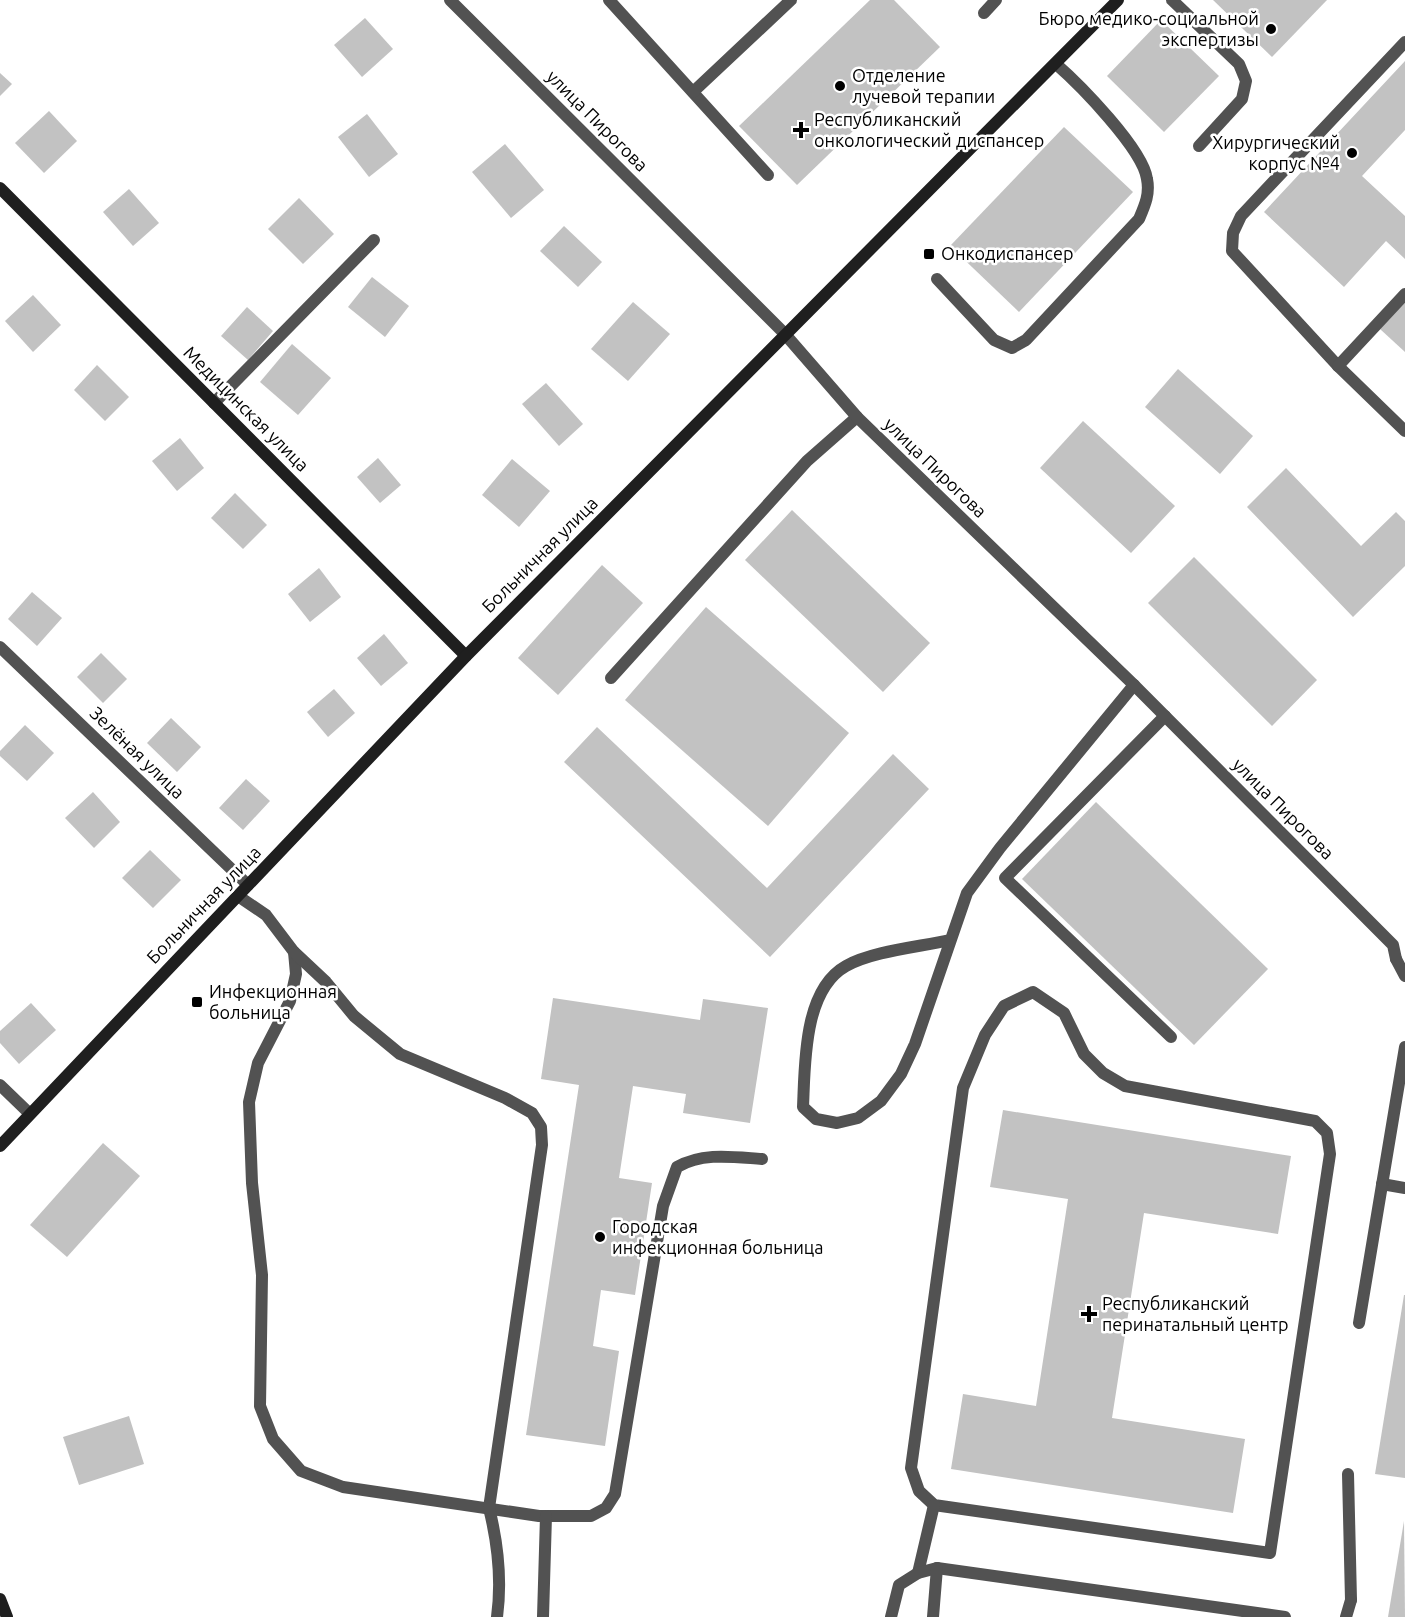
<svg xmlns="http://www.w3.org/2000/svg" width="1405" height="1617" font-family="Ubuntu,sans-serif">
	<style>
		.building { fill: #c2c2c2 }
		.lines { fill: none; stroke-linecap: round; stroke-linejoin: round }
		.lane { stroke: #525252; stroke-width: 12 }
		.street { stroke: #525252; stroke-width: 12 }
		.secondary { stroke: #1f1f1f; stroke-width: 12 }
		.poi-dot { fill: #000; stroke: #fff; stroke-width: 2 }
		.labels { text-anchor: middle; stroke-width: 5; stroke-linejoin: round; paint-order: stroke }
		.poi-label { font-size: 18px; fill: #000; stroke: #fff; text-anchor: start }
		.street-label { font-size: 18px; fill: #000; stroke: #fff }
	</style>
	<rect width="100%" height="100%" fill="#fff"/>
	<g class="building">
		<polygon points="870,0 894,0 940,47 797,185 739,126"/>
		<polygon points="1213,0 1327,0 1272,57"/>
		<polygon points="365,18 393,49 362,77 334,45"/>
		<polygon points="1161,20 1219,76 1164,132 1107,76"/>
		<polygon points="1405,61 1405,130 1362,176 1405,216 1405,259 1386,241 1344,287 1264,212"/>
		<polygon points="0,73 12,84 0,96"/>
		<polygon points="49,111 77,141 44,173 15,143"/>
		<polygon points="367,114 398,154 369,177 338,137"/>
		<polygon points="1064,127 1133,192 1019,312 950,246"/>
		<polygon points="505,144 544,190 511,218 472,172"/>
		<polygon points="129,189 159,223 133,246 103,212"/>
		<polygon points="299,198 334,234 303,264 268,229"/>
		<polygon points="564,226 602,262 578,287 540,251"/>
		<polygon points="372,277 409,306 385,337 348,307"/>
		<polygon points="33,295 61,325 33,352 5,321"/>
		<polygon points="1405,301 1405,352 1380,329"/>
		<polygon points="633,302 670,334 628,381 591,349"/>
		<polygon points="247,307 273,331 248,360 221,336"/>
		<polygon points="292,344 331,378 298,415 260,382"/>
		<polygon points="97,365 129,397 105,421 74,390"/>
		<polygon points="1178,369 1253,436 1220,474 1145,407"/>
		<polygon points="546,383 583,424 559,446 522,404"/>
		<polygon points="1083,421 1175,506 1131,553 1040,468"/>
		<polygon points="180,438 204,468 177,491 152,461"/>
		<polygon points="378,458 401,485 380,503 357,477"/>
		<polygon points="512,459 550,491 519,527 482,495"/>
		<polygon points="1286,468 1361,546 1396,512 1405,521 1405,566 1353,617 1247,507"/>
		<polygon points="235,493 267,525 243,549 211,518"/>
		<polygon points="792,510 930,643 883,692 745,560"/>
		<polygon points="1194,557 1317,680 1272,726 1148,603"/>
		<polygon points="602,565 643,603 558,695 518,658"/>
		<polygon points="319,568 341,597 310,622 288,594"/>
		<polygon points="32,592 62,618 37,646 8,619"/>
		<polygon points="706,607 849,733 768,826 625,700"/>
		<polygon points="384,634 408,663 381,686 357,658"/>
		<polygon points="101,653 127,679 103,703 77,677"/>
		<polygon points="334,689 355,713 328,737 307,712"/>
		<polygon points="171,718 201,747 177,772 147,743"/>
		<polygon points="25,725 54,753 27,781 0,756 0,751"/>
		<polygon points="597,727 767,888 893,754 929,789 770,957 564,762"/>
		<polygon points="246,779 270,801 243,830 219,808"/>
		<polygon points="93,792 120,822 94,848 65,818"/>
		<polygon points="1096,802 1268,969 1194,1045 1022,879"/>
		<polygon points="150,850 181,880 153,908 122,878"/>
		<polygon points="553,998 700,1020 703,999 768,1008 750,1123 683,1113 686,1094 633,1086 619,1178 652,1183 635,1295 601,1290 593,1346 619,1351 605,1446 526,1435 579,1085 541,1079"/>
		<polygon points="31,1003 56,1030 19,1064 0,1043 0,1031"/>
		<polygon points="1003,1110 1291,1156 1278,1234 1144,1213 1112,1418 1245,1439 1233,1513 951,1469 963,1394 1036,1406 1068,1199 990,1187"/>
		<polygon points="103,1143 140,1176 67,1257 30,1225"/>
		<polygon points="1404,1295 1405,1295 1405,1478 1375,1474"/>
		<polygon points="129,1416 144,1464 79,1485 63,1437"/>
		<polygon points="1404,1521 1405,1617 1388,1617"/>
	</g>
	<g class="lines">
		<g class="lane">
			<polyline points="609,0 768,175"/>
			<polyline points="1172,0 1239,64 1246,81 1242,99 1199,146"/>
			<polyline points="984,13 996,0"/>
			<polyline points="1405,42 1241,216 1233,233 1232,251 1338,366 1405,431"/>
			<polyline points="693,92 791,0"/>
			<path d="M937 279 994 340 1012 348 1026 340 1139 219C1145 205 1150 194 1147 179 1143 149 1079 84 1056 64"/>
			<polyline points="1338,366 1405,294"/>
			<polyline points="611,678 807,461 857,417"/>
			<polyline points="1165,716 1005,878 1171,1037"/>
			<path d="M238 896 266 915 294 952 296 974 290 1001 258 1063 249 1102 252 1183 262 1275 260 1406 273 1439 301 1471 343 1487 539 1516H591L606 1508 615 1494 663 1206 677 1167C703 1152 733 1157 762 1159"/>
			<path d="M950 940C919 947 873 951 846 966 803 990 805 1065 803 1107L816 1119 837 1123 858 1118 881 1101 901 1074 915 1044 967 893 1000 848 1134 685"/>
			<path d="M294 952 326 982 354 1016 400 1054 505 1098 532 1113 541 1127 542 1145 489 1508C498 1544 502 1580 497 1617"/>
			<polyline points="1396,959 1405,976"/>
			<polygon points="1033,992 1064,1013 1084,1054 1103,1073 1125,1086 1315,1121 1327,1133 1330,1154 1270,1553 934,1505 919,1491 911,1468 963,1088 985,1035 1004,1006"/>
			<polyline points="1382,1184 1405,1188"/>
			<polyline points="1359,1323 1405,1047"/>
			<polyline points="1348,1474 1351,1600"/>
			<polyline points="918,1573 934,1505"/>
			<polyline points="543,1617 546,1516"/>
			<polyline points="891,1617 899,1585 918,1573 937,1568 1285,1617"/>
			<polyline points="933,1617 937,1568"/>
		</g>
		<g class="street">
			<polyline points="450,0 784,333 857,417 1134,685 1393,945 1396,959"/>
			<polyline points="214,403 374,240"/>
			<polyline points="0,647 248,885"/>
			<polyline points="0,1085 29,1113"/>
			<polyline points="1346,1617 1351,1600"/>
		</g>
		<g class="secondary">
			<polyline points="0,188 466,656"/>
			<polyline points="0,1146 466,656 1118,0"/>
			<polyline points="0,1599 7,1617"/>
		</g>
	</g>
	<g class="poi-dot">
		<circle cx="1271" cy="29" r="6"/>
		<circle cx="840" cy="86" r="6"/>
		<path d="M798 121h6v6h6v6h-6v6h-6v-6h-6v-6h6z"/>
		<circle cx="1352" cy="153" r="6"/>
		<rect x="923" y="248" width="12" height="12" rx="3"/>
		<rect x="191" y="996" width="12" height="12" rx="3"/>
		<circle cx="600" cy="1237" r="6"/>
		<path d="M1086 1305h6v6h6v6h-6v6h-6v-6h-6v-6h6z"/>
	</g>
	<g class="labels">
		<g class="poi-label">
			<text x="1259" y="25" text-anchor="end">Бюро медико-социальной<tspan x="1259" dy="21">экспертизы</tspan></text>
			<text x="852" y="82">Отделение<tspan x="852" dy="21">лучевой терапии</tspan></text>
			<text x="814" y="126">Республиканский<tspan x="814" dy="21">онкологический диспансер</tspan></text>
			<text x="1340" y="149" text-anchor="end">Хирургический<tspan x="1340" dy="21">корпус №4</tspan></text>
			<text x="941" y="260">Онкодиспансер</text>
			<text x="209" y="998">Инфекционная<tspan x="209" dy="21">больница</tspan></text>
			<text x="612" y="1233">Городская<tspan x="612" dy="21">инфекционная больница</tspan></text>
			<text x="1102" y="1310">Республиканский<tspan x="1102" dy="21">перинатальный центр</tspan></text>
		</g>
		<g class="street-label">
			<text transform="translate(597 121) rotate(45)" y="6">улица Пирогова</text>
			<text transform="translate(246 409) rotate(45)" y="6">Медицинская улица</text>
			<text transform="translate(935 468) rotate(44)" y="6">улица Пирогова</text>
			<text transform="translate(540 555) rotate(-45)" y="6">Больничная улица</text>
			<text transform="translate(137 753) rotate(44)" y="6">Зелёная улица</text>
			<text transform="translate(1283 809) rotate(45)" y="6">улица Пирогова</text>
			<text transform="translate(204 905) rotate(-46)" y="6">Больничная улица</text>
		</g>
	</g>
</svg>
